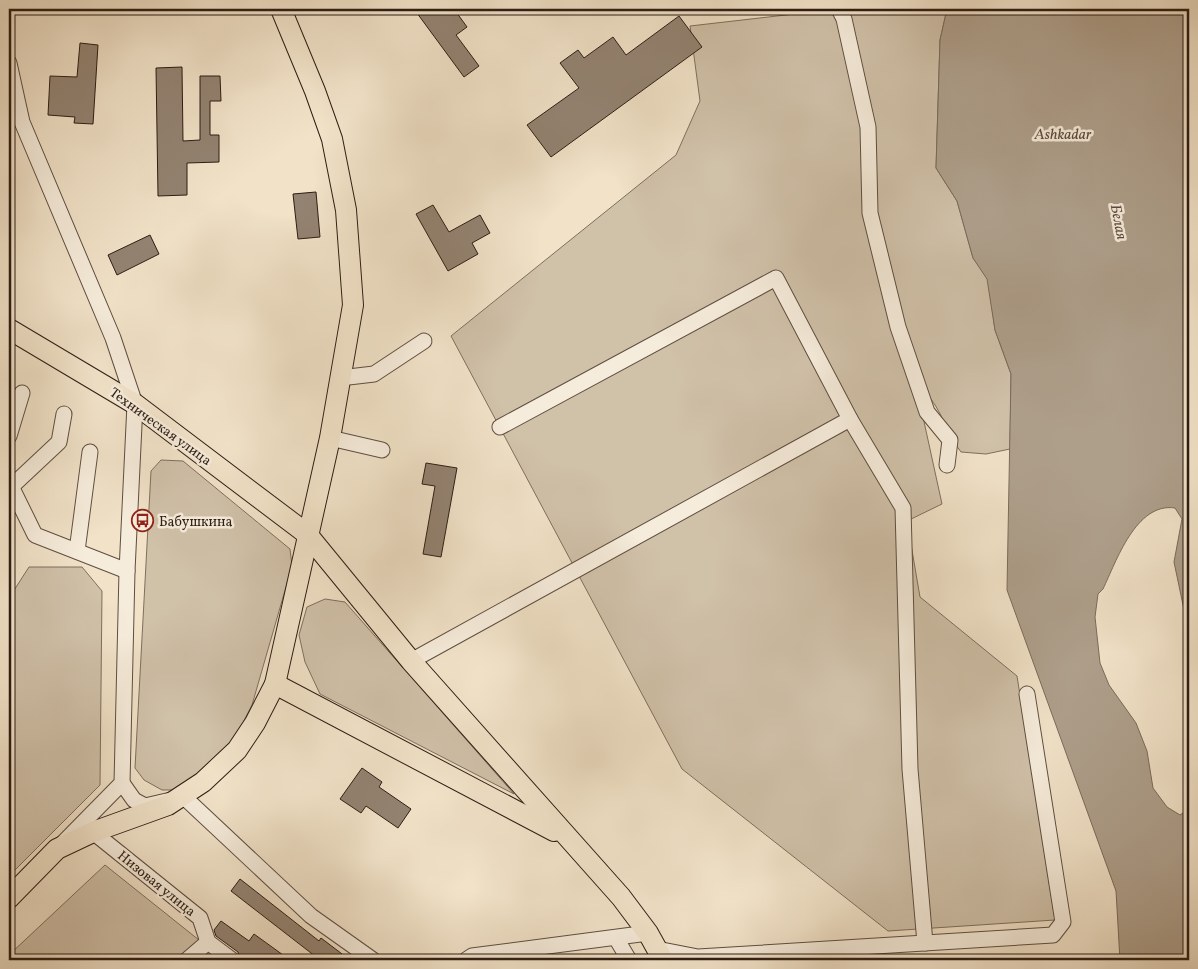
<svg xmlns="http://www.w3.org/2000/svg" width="1198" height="969" font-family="Vollkorn,serif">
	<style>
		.green { fill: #d0c1a9; stroke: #7e6f5e }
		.water { fill: #ae9f8b; stroke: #7a6b5b }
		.building { fill: #938372; stroke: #2d1d14 }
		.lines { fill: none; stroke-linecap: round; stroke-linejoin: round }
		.minor-casing { stroke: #5e4e41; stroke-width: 17 }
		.major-casing { stroke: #2d1d14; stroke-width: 22 }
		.minor { stroke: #f6ecdb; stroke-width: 15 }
		.major { stroke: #f1e2c8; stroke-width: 20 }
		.labels { text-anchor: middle; stroke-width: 5; stroke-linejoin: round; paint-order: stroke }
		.street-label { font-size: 14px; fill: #2d1d14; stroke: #f6ecdb }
		.poi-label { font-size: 14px; fill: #2d1d14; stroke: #f6ecdb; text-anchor: start }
		.water-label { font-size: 15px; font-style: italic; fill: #5a4a3e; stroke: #f6ecdb }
	</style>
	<rect width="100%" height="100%" fill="#f1e2c8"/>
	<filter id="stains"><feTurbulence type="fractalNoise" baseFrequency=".004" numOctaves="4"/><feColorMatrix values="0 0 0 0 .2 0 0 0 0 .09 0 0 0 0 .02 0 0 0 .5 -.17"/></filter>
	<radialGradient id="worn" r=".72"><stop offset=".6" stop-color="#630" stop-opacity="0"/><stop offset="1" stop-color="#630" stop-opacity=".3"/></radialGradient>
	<g class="green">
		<path d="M838 9H947L940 40 936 168 957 201 973 258 988 279 995 330 1011 374 1010 449 986 454 961 452C945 431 939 399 916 385L942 504 907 521 920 597 1017 676 1055 920 888 931 682 769 451 336 676 155 700 101 690 26Z"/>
		<polygon points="161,460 183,461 290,549 292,566 252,705 235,738 201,773 177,790 162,790 144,780 135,768 151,471"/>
		<polygon points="29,567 82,567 102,591 100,785 9,876 9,598"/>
		<polygon points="325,599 345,602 514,794 320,694 305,662 299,635 307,607"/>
		<polygon points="105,865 224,960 9,960 9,955"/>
	</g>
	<path class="water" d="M947 9H1189V265L1186 268 1189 329V712L1187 624 1174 562 1182 519 1175 508C1136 502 1116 562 1103 589L1098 594 1095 617 1100 663 1109 685 1136 723 1147 751 1153 788 1167 807 1180 815 1189 809V960H1120L1116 891 1007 590 1011 374 995 330 987 279 973 258 957 201 936 168 940 40Z"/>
	<g class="building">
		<polygon points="414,9 454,9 467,27 456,35 479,66 464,77"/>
		<polygon points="679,16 702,47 551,157 527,125 579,88 560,63 578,50 584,58 613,37 626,55"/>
		<polygon points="80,43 98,45 93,124 74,123 75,117 48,115 50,76 77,77"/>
		<polygon points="182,67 183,141 200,140 200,76 220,76 221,101 210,101 210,135 219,135 219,162 187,163 187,195 158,196 156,68"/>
		<polygon points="316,192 320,237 298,239 293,194"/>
		<polygon points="433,205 449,232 480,215 490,233 472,243 478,254 448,271 416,214"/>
		<polygon points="150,235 159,254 117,275 108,255"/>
		<polygon points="426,463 457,468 441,557 423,554 435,486 422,484"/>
		<polygon points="362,768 382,782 379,787 411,809 398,828 366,806 361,813 340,799"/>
		<polygon points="240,879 319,941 321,938 350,960 320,960 231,891"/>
		<polygon points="221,921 249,941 254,934 290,960 241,960 238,952 216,936 214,930"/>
	</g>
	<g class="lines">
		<defs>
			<g id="minor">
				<polyline points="839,9 844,19 868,127 870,213 898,327 927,412 950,440 947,465"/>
				<polyline points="9,63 22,122 113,338 135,404 127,571 122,783 63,843"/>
				<polyline points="340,378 374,374 424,341"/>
				<polyline points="850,419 903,508 910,769 925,943"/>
				<polyline points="9,436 22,393"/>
				<polyline points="330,438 382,450"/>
				<polyline points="9,482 35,535 127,571"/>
				<polyline points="11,487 59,442 64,414"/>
				<polyline points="77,551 90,452"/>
				<polyline points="411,661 850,419 776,278 500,427"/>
				<polyline points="122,783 134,800 145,806 184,797 311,916 373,960"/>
				<polyline points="93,832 200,918 208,942 232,960"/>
				<polyline points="616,938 629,960"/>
				<polyline points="657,949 698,957 1053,935 1063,922 1027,694"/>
				<polyline points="187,960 208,942"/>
				<polyline points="466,960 472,956 648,933"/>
			</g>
			<g id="major">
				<polyline points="9,329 135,404 307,534 411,661 621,897 648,933 663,960"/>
				<polyline points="275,684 554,831"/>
				<polyline points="9,898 57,849 93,832 168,805 203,782 237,750 255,723 275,684 330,438 353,305 346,210 332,139 315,91 281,9"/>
			</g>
		</defs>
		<use href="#minor" class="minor-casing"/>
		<use href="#major" class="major-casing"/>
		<use href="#minor" class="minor"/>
		<use href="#major" class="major"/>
	</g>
	<defs>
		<symbol id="bus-ring" viewBox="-11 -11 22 22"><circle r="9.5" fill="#f6ecdb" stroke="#8f2418" stroke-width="1.5"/><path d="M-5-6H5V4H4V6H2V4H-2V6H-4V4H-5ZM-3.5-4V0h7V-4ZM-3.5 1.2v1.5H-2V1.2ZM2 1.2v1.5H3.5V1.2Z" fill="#8f2418"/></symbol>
	</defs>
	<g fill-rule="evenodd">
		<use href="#bus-ring" x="130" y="508" width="25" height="25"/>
	</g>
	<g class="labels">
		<g class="street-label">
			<text transform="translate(161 426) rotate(36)" y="5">Техническая улица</text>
			<text transform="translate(157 883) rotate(39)" y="5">Низовая улица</text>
		</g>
		<g class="poi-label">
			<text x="159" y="526">Бабушкина</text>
		</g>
		<g class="water-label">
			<text x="1063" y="139">Ashkadar</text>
			<text transform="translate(1119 222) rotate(79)" y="5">Белая</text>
		</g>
	</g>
	<rect width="1198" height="969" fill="none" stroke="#f1e2c8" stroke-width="30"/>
	<rect x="10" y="10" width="1178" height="949" fill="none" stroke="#2d1d14" stroke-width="2.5"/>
	<rect x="15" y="15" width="1168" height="939" fill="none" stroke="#2d1d14"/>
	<rect width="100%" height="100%" filter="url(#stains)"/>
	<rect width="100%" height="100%" fill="url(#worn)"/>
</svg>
